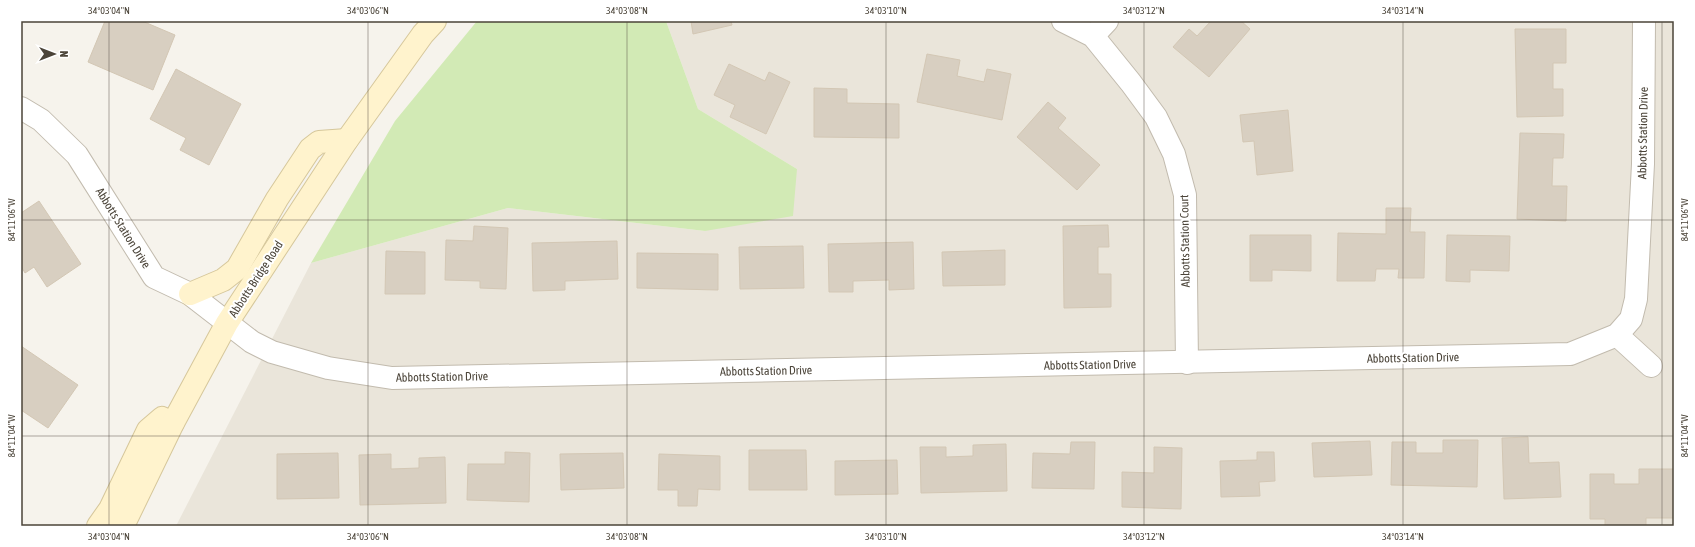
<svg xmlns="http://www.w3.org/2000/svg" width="1695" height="547" font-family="'Asap Condensed',sans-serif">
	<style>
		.residential { fill: #eae5da }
		.green { fill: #d2eab5 }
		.building { fill: #d8cfc1; stroke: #d3c7b4 }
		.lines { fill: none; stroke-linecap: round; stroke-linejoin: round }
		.street-casing { stroke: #c2bbae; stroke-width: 24 }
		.secondary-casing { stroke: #d6c79b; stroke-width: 24 }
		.street { stroke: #fff; stroke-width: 22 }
		.secondary { stroke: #fff3cd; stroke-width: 22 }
		.ticks { fill: none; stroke: #4b4439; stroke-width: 1; stroke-opacity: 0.45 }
		.labels { text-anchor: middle; stroke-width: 4; stroke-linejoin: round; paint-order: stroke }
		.street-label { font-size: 12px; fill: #4b4439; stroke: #fff }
		.neatline { fill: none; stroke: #4b4439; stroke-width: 1.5 }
		.ticks-label { font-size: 10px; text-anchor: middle; fill: #4b4439 }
	</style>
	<rect width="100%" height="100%" fill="#f6f3ec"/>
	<polygon class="residential" points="666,21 1674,21 1674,526 176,526 311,263 508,208 705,231 797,169 698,109"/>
	<polygon class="green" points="477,21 666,21 698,109 797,169 793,216 705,231 508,208 311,263 395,121"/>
	<g class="building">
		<polygon points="105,21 142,21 175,35 153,90 88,62"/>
		<polygon points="691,21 731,21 732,25 693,34"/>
		<polygon points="1211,21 1241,21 1250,29 1209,77 1173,47 1189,29 1197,36"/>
		<polygon points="1515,29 1566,29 1566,63 1553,63 1553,89 1563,89 1563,116 1517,117"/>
		<polygon points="927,54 960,60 957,76 984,82 987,69 1011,74 1002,120 917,102"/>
		<polygon points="729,64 765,81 769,72 790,82 766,134 730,117 735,105 714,95"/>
		<polygon points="176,69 241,104 209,165 180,150 186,138 150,119"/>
		<polygon points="814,88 847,89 847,103 899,104 899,138 814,137"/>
		<polygon points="1048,102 1066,118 1058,128 1100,165 1077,190 1017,137"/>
		<polygon points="1288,110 1293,171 1257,175 1254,141 1243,142 1240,115"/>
		<polygon points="1520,133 1564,134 1563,158 1553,158 1552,186 1567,186 1566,221 1517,219"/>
		<polygon points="39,201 81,264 47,287 34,267 25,273 21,266 21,213"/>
		<polygon points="1386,208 1411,208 1410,232 1425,232 1424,278 1398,278 1399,269 1376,269 1375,281 1337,281 1338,233 1386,234"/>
		<polygon points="1108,225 1109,247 1098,247 1098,274 1111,274 1111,307 1064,308 1063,226"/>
		<polygon points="474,226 508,228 506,289 480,288 480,281 445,280 446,240 473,241"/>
		<polygon points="1250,235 1311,235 1311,271 1272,270 1272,281 1250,281"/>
		<polygon points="1447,235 1510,236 1509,271 1470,270 1470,282 1446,281"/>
		<polygon points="617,241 618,279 565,281 565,290 533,291 532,243"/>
		<polygon points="913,242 914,289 889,290 889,280 853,281 853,292 829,292 828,244"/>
		<polygon points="803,246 804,288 740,289 739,247"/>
		<polygon points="1005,250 1005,285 943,286 942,252"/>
		<polygon points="386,251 425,252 425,294 385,294"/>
		<polygon points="637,253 718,254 718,290 637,288"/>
		<polygon points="21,346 78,385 48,428 21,410"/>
		<polygon points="1528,437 1529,463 1559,462 1561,497 1504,499 1502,438"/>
		<polygon points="1443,440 1478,440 1477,487 1391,485 1392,442 1416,442 1416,453 1443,453"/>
		<polygon points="1370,441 1372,475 1314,477 1312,443"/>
		<polygon points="1071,442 1095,442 1094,489 1032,488 1033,453 1070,454"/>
		<polygon points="1006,444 1007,491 921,493 920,447 946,447 946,457 973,456 973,445"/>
		<polygon points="1154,447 1182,448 1181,509 1122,507 1122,472 1154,473"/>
		<polygon points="749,450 806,450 807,490 749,490"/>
		<polygon points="505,452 530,453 529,502 467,500 468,464 505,464"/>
		<polygon points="1257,452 1274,452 1275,481 1259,482 1260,496 1221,497 1220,461 1257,460"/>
		<polygon points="338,453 339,498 277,499 277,454"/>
		<polygon points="623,453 624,488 561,490 560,454"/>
		<polygon points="391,454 391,469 419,468 419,458 445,457 446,503 360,505 359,455"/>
		<polygon points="659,454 720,456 720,490 698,489 697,506 678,506 678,490 658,490"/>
		<polygon points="897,460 898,494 835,495 835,461"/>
		<polygon points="1639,469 1674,469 1674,518 1646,518 1646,526 1605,526 1605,519 1590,519 1590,474 1614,474 1614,484 1639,484"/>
	</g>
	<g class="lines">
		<defs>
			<g id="street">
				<polyline points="1063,21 1093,36 1131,83 1156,117 1174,154 1185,195 1187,363"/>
				<polyline points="1093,36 1107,21"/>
				<polyline points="21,108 41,120 77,155 154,277 190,294 252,342 272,352 328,368 392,378 1570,354 1617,335 1631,319 1636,299 1643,164 1644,21"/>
				<polyline points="1617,335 1651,366"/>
			</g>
			<g id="secondary">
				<polyline points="190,294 223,280 237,269 277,199 310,149 319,142 347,140"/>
				<polyline points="98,526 110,509 148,430 162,418 173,423"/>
				<polyline points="123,526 173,423 227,323 347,140 423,34 435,21"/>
			</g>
		</defs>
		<use href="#street" class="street-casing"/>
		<use href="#secondary" class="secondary-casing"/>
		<use href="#street" class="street"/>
		<use href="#secondary" class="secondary"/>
	</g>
	<path class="ticks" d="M109 21V526M368 21V526M627 21V526M886 21V526M1144 21V526M1403 21V526M1662 21V526M21 220H1674M21 436H1674"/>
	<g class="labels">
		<g class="street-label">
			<text transform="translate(1643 133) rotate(-89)" y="4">Abbotts Station Drive</text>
			<text transform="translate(123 228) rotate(58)" y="4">Abbotts Station Drive</text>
			<text transform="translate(1185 241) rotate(-91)" y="4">Abbotts Station Court</text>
			<text transform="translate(256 279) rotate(-57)" y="4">Abbotts Bridge Road</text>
			<text transform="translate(1413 358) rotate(-1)" y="4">Abbotts Station Drive</text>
			<text transform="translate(1090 365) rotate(-1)" y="4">Abbotts Station Drive</text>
			<text transform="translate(766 371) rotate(-1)" y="4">Abbotts Station Drive</text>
			<text transform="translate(442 377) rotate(-1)" y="4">Abbotts Station Drive</text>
		</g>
	</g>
	<rect width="1695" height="547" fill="none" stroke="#ffffff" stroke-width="44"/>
	<g transform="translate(54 54) rotate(90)" stroke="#ffffff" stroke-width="3" paint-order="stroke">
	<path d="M0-3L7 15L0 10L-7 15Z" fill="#4b4439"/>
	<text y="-6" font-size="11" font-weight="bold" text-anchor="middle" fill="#4b4439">N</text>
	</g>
	<rect x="22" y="22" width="1651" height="503" class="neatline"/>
	<g class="ticks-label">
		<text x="109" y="14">34°03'04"N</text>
		<text x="368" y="14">34°03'06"N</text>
		<text x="627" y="14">34°03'08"N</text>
		<text x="886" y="14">34°03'10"N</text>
		<text x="1144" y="14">34°03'12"N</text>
		<text x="1403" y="14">34°03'14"N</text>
		<text transform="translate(1684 220) rotate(-90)" y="4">84°11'06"W</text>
		<text transform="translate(11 220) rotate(-90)" y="4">84°11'06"W</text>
		<text transform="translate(1684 436) rotate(-90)" y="4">84°11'04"W</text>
		<text transform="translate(11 436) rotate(-90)" y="4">84°11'04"W</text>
		<text x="109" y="540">34°03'04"N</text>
		<text x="368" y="540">34°03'06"N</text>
		<text x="627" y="540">34°03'08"N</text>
		<text x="886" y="540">34°03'10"N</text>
		<text x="1144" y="540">34°03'12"N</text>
		<text x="1403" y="540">34°03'14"N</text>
	</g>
</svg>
